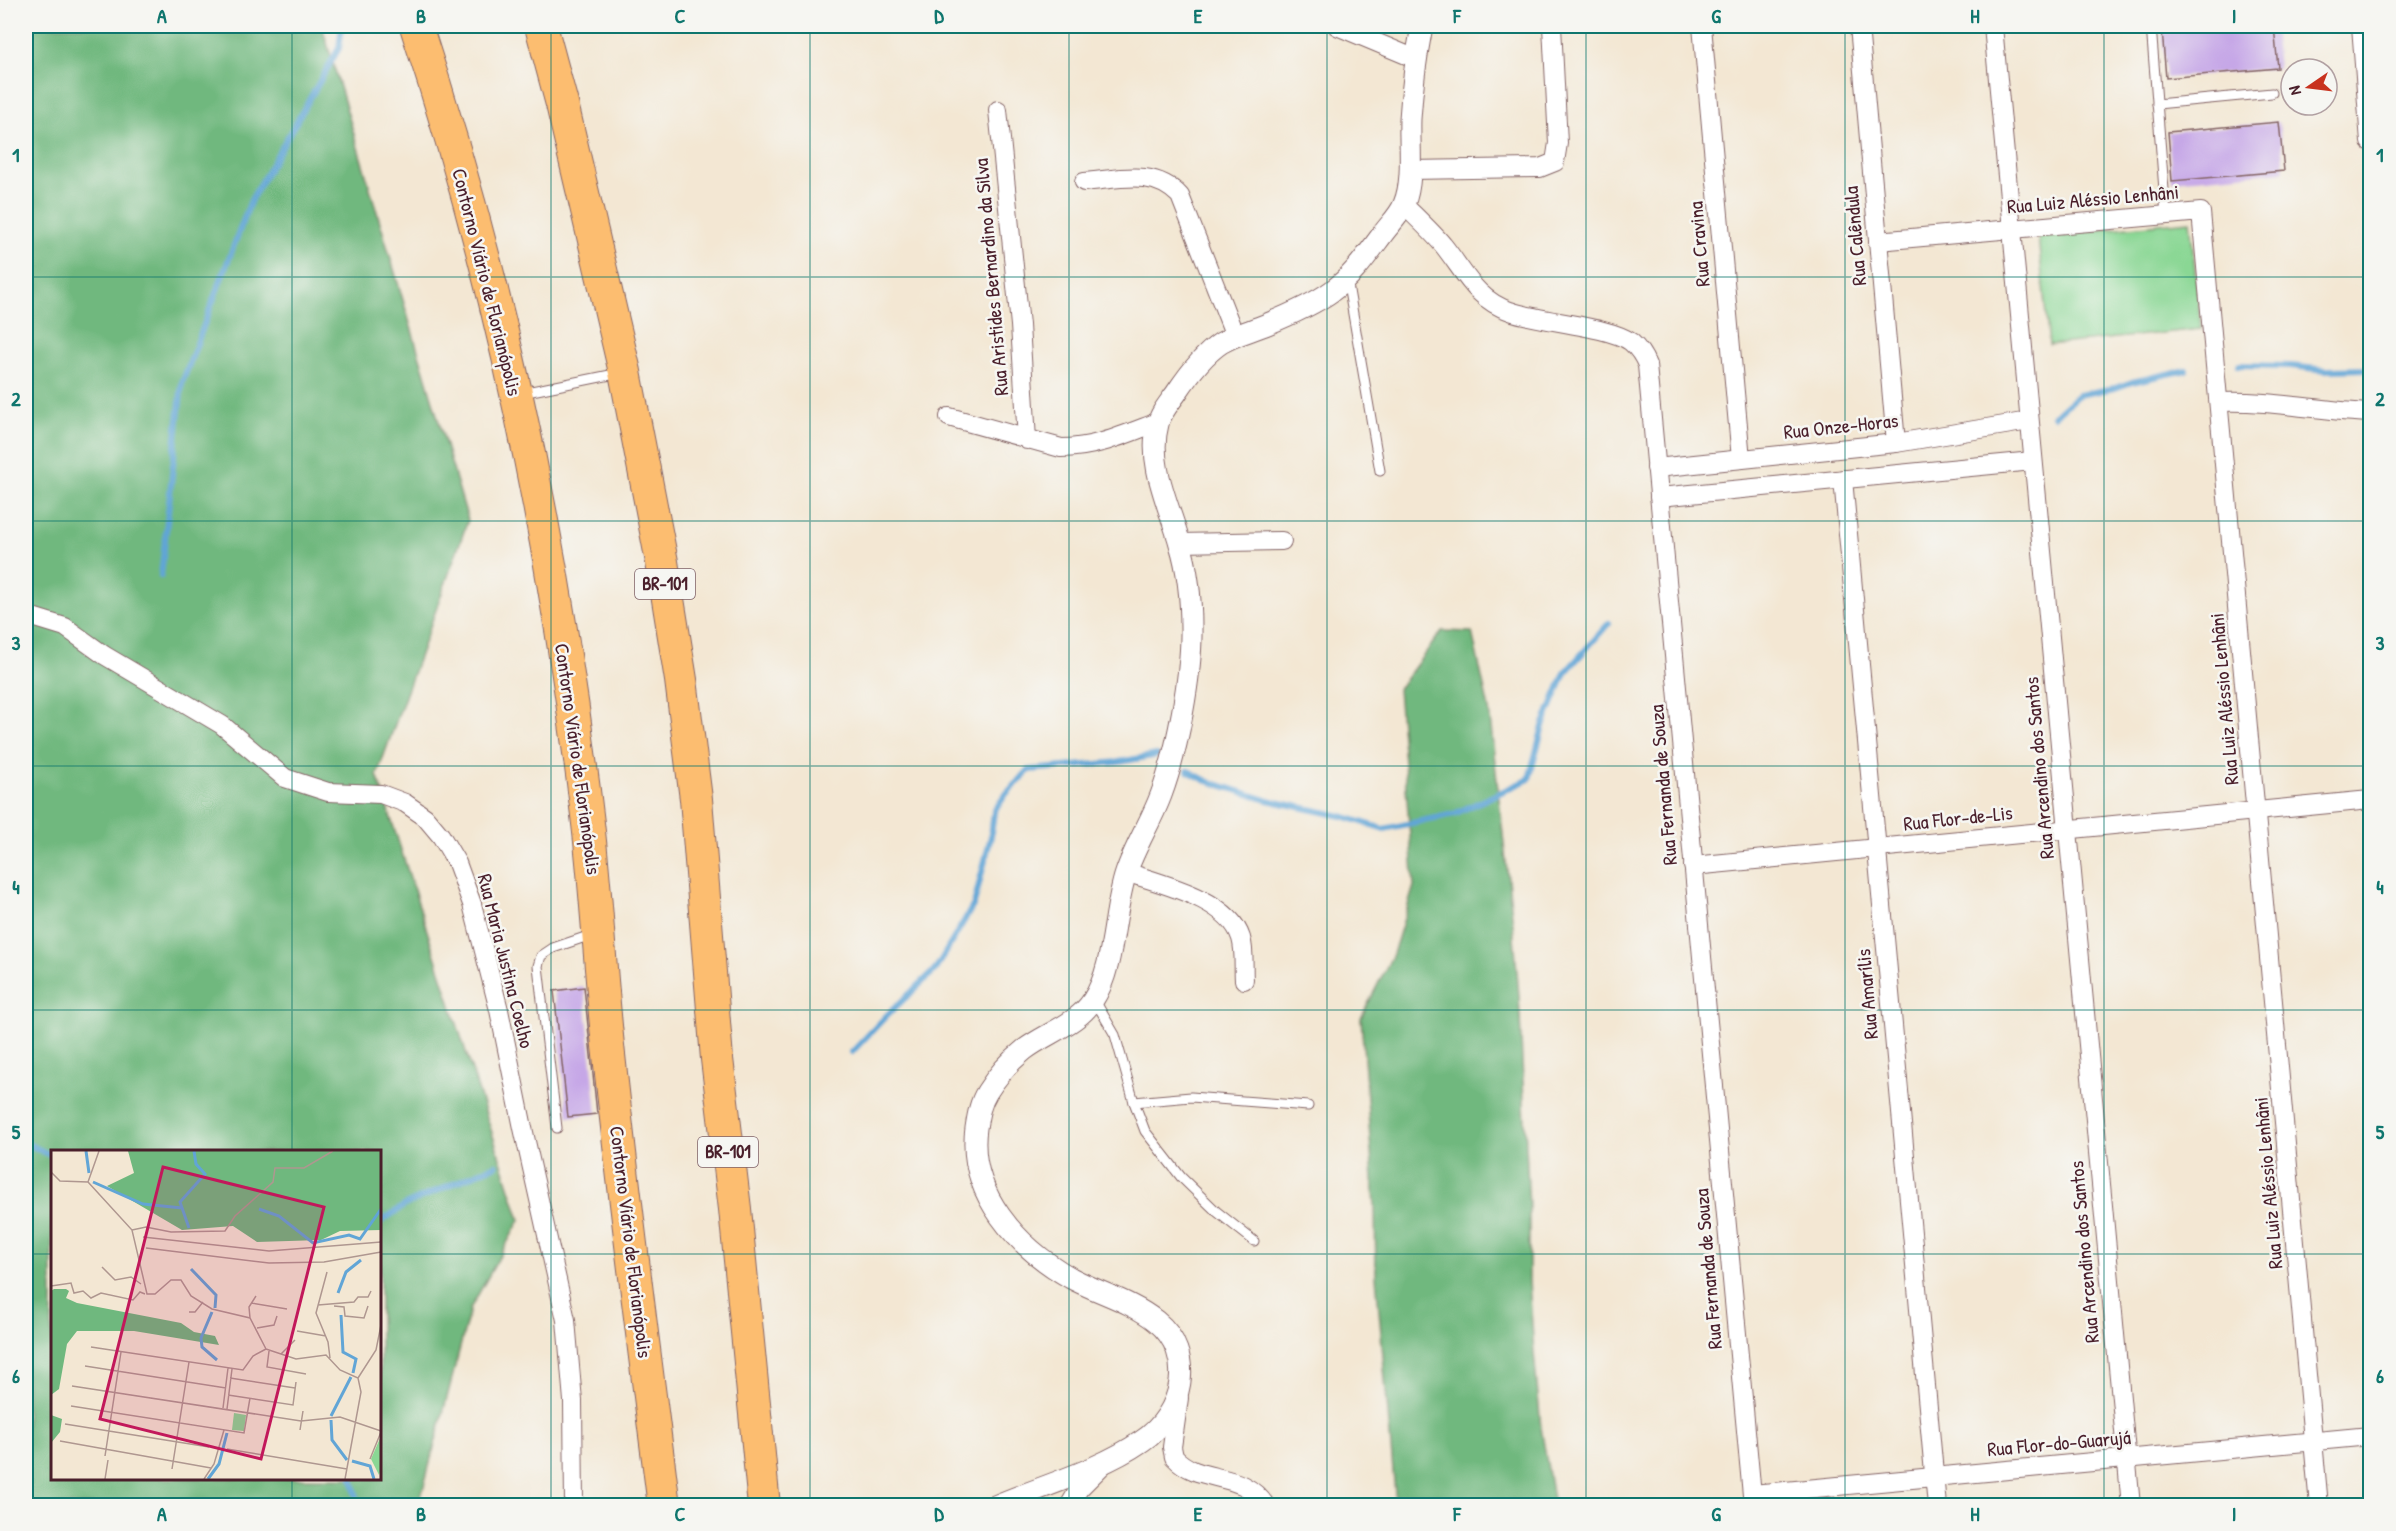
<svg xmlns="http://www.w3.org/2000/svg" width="2396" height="1531" font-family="'Patrick Hand',sans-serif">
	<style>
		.green { fill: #8ad794; stroke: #6a7b60; stroke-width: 1.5 }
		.forest { fill: #6fb87e; stroke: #5c6c54; stroke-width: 1.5; fill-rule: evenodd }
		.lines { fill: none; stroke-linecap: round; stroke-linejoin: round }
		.stream { stroke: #61a5d6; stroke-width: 6 }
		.building { fill: #c6a7e7 }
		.service-casing { stroke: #856566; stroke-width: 11 }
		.minor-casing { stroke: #856566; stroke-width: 20 }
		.tertiary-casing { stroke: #856566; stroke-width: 23 }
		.motorway-casing { stroke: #856566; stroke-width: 34 }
		.service { stroke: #fff; stroke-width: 9 }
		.minor { stroke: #fff; stroke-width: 18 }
		.tertiary { stroke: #fff; stroke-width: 21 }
		.motorway { stroke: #fcbd6f; stroke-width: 32 }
		.grid { fill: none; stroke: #0f766e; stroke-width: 1.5; stroke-opacity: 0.55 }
		.labels { text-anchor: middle; stroke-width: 5; stroke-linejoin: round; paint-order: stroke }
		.shield { fill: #f6f6f2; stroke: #7e6067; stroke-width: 1.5 }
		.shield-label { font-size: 18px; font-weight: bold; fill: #4a1f2b }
		.street-label { font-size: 20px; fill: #4a1f2b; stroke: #f6f6f2 }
		.inset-river { fill: none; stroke: #61a5d6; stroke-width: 3 }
		.inset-road { fill: none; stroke: #af9790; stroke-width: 1.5 }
		.view { fill: #c2185b; fill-opacity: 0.15; stroke: #c2185b; stroke-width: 3 }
		.inset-edge { fill: none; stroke: #4a1f2b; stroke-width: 3 }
		.neatline { fill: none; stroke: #0f766e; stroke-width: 2 }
		.grid-label { font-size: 20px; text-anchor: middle; font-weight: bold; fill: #0f766e }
	</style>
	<rect width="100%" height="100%" fill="#f6f6f2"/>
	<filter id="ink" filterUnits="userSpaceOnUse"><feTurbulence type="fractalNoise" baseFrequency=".0167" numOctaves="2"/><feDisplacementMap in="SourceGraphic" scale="12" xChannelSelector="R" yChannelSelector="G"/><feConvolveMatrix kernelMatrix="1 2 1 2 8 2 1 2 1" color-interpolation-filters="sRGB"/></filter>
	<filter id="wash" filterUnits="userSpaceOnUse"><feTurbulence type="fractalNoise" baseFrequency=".008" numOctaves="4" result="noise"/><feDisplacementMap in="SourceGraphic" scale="24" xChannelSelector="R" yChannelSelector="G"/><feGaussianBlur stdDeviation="1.35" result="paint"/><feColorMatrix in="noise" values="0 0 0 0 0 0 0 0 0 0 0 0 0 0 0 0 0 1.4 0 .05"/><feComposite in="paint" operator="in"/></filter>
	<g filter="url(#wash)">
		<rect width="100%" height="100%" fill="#f3e7d3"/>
		<polygon class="green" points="2190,221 2201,329 2049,345 2038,236"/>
		<g class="forest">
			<path d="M26 26H322L468 520 377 775 520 1220 470 1309 419 1505H26ZM52 1152H380V1478H52Z"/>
			<polygon points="1442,631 1472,632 1489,709 1513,924 1519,996 1529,1208 1529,1281 1534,1353 1541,1427 1554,1505 1396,1505 1376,1276 1375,1206 1361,1018 1393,954 1414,886 1398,689"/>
		</g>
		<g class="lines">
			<g class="stream">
				<polyline points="2239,365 2291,366 2326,370 2370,369"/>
				<polyline points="2054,416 2078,395 2115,388 2132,382 2186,370"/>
				<polyline points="161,576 182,383 251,200 339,48 342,26"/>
				<polyline points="1188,771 1207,781 1267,800 1342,816 1384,829 1454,814 1529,779 1543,726 1565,673 1609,623"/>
				<polyline points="852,1052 888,1014 935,970 974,904 991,836 994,811 1006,794 1029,770 1119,762 1157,755"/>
				<polyline points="26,1143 52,1156"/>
				<polyline points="380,1222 407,1204 496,1165"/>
				<polyline points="352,1478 359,1506"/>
			</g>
		</g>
		<g id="blocks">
			<g class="building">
				<polygon points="2209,26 2274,26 2278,68 2166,78 2162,30"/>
				<polygon points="2279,122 2284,171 2172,181 2168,132"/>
				<polygon points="584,987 597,1114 568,1117 554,991"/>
			</g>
		</g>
	</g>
	<g filter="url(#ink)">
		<use href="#blocks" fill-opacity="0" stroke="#856566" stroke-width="1.5"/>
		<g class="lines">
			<defs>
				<g id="service">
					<polyline points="2151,26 2166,215"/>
					<polyline points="2157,104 2272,93"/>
					<polyline points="1347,279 1380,471"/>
					<polyline points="522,393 620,373"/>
					<polyline points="1094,999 1115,1035 1134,1102 1145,1131 1181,1177 1216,1211 1254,1241"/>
					<polyline points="1134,1102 1191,1097 1308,1106"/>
					<polyline points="557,1128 538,966 541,956 553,948 594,934"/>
				</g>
				<g id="minor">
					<polyline points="1337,26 1416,59"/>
					<polyline points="1702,26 1741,459"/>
					<polyline points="1859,26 1896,443"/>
					<polyline points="1993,26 2131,1506"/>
					<polyline points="2361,26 2370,142"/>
					<polyline points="998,110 1020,325 1027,440"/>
					<polyline points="1410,170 1540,168 1555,162 1558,143 1552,26"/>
					<path d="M1084 182C1120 179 1154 168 1180 196L1235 336"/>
					<path d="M1404 205C1417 218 1431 231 1443 245 1464 271 1476 300 1510 311 1541 322 1609 326 1631 342 1639 349 1643 355 1647 365L1753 1506"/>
					<polyline points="1878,241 2201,212 2319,1506"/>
					<path d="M2220 402C2270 400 2320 411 2370 413"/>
					<path d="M949 417 1061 448C1096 448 1126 434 1158 422"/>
					<polyline points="1656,468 1896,443 2029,421"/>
					<polyline points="1843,479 1937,1506"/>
					<polyline points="1659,497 2033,461"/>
					<polyline points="1180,543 1282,541"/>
					<polyline points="26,615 65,627 104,655 222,725 285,778 328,792 381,794 405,803 425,817 441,836 457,863 472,904 499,1010 523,1128 566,1320 573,1401 574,1506"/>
					<polyline points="1693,866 2370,800"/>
					<path d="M1126 872C1161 884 1229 899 1241 938 1245 951 1243 967 1244 980"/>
					<path d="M1179 1398 1172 1447 1174 1457C1201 1486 1241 1468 1266 1506"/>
					<polyline points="1752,1494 2370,1436"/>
					<polyline points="1069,1506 1079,1489 1103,1465"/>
				</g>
				<path id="tertiary" d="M995 1506C1042 1486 1100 1470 1142 1441 1183 1414 1197 1354 1156 1321 1131 1301 1099 1293 1071 1278 1018 1248 967 1193 976 1128 978 1115 980 1103 987 1092 997 1076 1009 1062 1024 1050 1046 1033 1078 1024 1093 1000 1115 967 1113 911 1126 873 1135 846 1151 822 1161 795 1177 753 1192 673 1191 628 1191 600 1188 570 1180 544 1170 507 1147 464 1158 424 1160 413 1171 401 1177 392 1189 374 1203 355 1221 343 1234 335 1250 331 1265 325 1287 316 1313 305 1332 291 1353 276 1367 255 1382 235 1389 225 1400 215 1404 204 1414 180 1409 145 1410 119 1412 88 1416 57 1422 26"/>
				<g id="motorway">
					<path d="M416 26C500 281 555 548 587 815 597 895 600 975 609 1055 625 1206 645 1356 664 1506"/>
					<polyline points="541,26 562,104 625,372 662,562 681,680 696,799 717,1059 735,1209 764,1506"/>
				</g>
			</defs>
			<use href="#service" class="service-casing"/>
			<use href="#minor" class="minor-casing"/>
			<use href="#tertiary" class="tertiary-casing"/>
			<use href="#motorway" class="motorway-casing"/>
			<use href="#service" class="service"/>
			<use href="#minor" class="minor"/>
			<use href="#tertiary" class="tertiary"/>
			<use href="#motorway" class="motorway"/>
		</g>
	</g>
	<path class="grid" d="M292 26V1152M551 26V1506M810 26V1506M1069 26V1506M1327 26V1506M1586 26V1506M1845 26V1506M2104 26V1506M26 277H2370M26 521H2370M26 766H2370M26 1010H2370M26 1254H52M380 1254H2370M292 1478V1506"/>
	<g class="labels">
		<g class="shield">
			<rect x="635" y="569" width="60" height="30" rx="4.5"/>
			<rect x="698" y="1137" width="60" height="30" rx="4.5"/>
		</g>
		<g class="shield-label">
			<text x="665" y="590">BR-101</text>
			<text x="728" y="1158">BR-101</text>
		</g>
		<g class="street-label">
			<text transform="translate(2093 199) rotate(-5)" y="7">Rua Luiz Aléssio Lenhâni</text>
			<text transform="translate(1855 236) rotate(-95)" y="7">Rua Calêndula</text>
			<text transform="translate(1699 244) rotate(-95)" y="7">Rua Cravina</text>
			<text transform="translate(991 277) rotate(-95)" y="7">Rua Aristides Bernardino da Silva</text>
			<text transform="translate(487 282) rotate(76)" y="7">Contorno Viário de Florianópolis</text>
			<text transform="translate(1841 426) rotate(-6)" y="7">Rua Onze-Horas</text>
			<text transform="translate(2224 699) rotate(-95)" y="7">Rua Luiz Aléssio Lenhâni</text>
			<text transform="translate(578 759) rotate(82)" y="7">Contorno Viário de Florianópolis</text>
			<text transform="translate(2039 768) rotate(-95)" y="7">Rua Arcendino dos Santos</text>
			<text transform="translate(1663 785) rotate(-95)" y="7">Rua Fernanda de Souza</text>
			<text transform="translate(1958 818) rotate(-6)" y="7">Rua Flor-de-Lis</text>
			<text transform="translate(506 961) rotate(76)" y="7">Rua Maria Justina Coelho</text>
			<text transform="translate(1867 994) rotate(-95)" y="7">Rua Amarílis</text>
			<text transform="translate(2268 1183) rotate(-95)" y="7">Rua Luiz Aléssio Lenhâni</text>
			<text transform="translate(631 1242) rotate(83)" y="7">Contorno Viário de Florianópolis</text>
			<text transform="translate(2084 1252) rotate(-95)" y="7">Rua Arcendino dos Santos</text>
			<text transform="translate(1708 1269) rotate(-95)" y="7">Rua Fernanda de Souza</text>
			<text transform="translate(2059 1443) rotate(-5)" y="7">Rua Flor-do-Guarujá</text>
		</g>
	</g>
	<g transform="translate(51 1150)">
		<rect width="330" height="330" fill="#f3e7d3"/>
		<path d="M183 263 195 265 193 281 181 280ZM330 286V319L328 325 320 309Z" fill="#8ad794"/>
		<path d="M77 1H330V80L289 81 270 90 206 92 182 76 131 80 56 36 83 23ZM3 139H15L18 141 15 148 26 153 130 173 143 182 164 186 168 195 83 181H26L16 194 8 239 0 245V141ZM0 265 11 269 9 282 0 293Z" fill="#6fb87e"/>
		<path class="inset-river" d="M35 1 38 23M42 32 92 54 131 58M208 59 228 66 262 93 298 85 309 89 330 59M138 78 129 52 154 24 145 14 143 1M140 119 165 145 164 158M287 143 295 122 310 110M161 162 150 188 151 197 166 210M290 165 292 202 305 209 302 223M280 266 300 227M280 270 281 290 296 310M301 311 319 316 323 329M157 329 168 314 176 283"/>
		<path class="inset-road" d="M0 22 9 31 37 32 81 80 96 144H104L120 130H130L140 146 161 159 199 168 215 199M37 32 48 1M81 80 95 77 120 82 174 81 184 66 222 32 224 18H253L282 1M92 87 218 101 330 92M95 98 218 113 273 112 330 102M51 117 64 130 80 127 90 134M276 122 265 163 277 192 279 208M0 136 20 133 23 143 32 141 40 148 50 143 82 150 89 142 94 144M200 153 236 159M267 155 303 152 307 147H317L320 141M283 156 293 157 294 166 313 168 317 156M138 162H144L152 152M199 168 198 157 205 146M206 178 223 175 226 166M246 181 275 186M40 197 192 220 202 206 215 199M215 199 245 209 275 205 289 220 307 228 310 242 294 329M218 201 216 217 255 224M230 204 244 190M34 216 175 238M179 228 244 238M307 228 325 200 330 175M21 236 250 271 289 267 330 281M177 245 242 255 245 232M20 256 193 283 199 248M172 258 177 218M176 259 181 219M14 274 158 297M249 280 252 261M9 291 160 318M176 299 296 319M54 306 70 202M319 309 330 282M121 319 138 212M54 329 57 310M153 329 163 314 173 280"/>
		<path class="view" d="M112 17 273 57 210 309 49 269Z"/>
		<rect width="330" height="330" class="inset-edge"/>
	</g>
	<rect width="2396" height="1531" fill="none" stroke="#f6f6f2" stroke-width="66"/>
	<g transform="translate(2309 87) rotate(256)"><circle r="28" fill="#f6f6f2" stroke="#b1a0a2" stroke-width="1.5"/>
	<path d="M0-4.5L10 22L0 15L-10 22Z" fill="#c8321e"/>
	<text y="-9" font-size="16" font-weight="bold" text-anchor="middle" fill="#4a1f2b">N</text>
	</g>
	<rect x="33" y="33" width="2330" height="1465" class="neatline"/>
	<g class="grid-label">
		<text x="162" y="23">A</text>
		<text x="421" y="23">B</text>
		<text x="680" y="23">C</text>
		<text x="939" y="23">D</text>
		<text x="1198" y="23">E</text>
		<text x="1457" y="23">F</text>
		<text x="1716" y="23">G</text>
		<text x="1975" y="23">H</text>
		<text x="2234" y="23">I</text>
		<text x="16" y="162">1</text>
		<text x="2380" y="162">1</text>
		<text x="16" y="406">2</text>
		<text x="2380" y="406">2</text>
		<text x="16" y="650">3</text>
		<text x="2380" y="650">3</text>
		<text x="16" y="894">4</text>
		<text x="2380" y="894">4</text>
		<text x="16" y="1139">5</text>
		<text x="2380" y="1139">5</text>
		<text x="16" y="1383">6</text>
		<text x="2380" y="1383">6</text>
		<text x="162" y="1521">A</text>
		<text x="421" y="1521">B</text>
		<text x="680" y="1521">C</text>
		<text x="939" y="1521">D</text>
		<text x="1198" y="1521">E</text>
		<text x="1457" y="1521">F</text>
		<text x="1716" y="1521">G</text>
		<text x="1975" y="1521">H</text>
		<text x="2234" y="1521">I</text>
	</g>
</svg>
